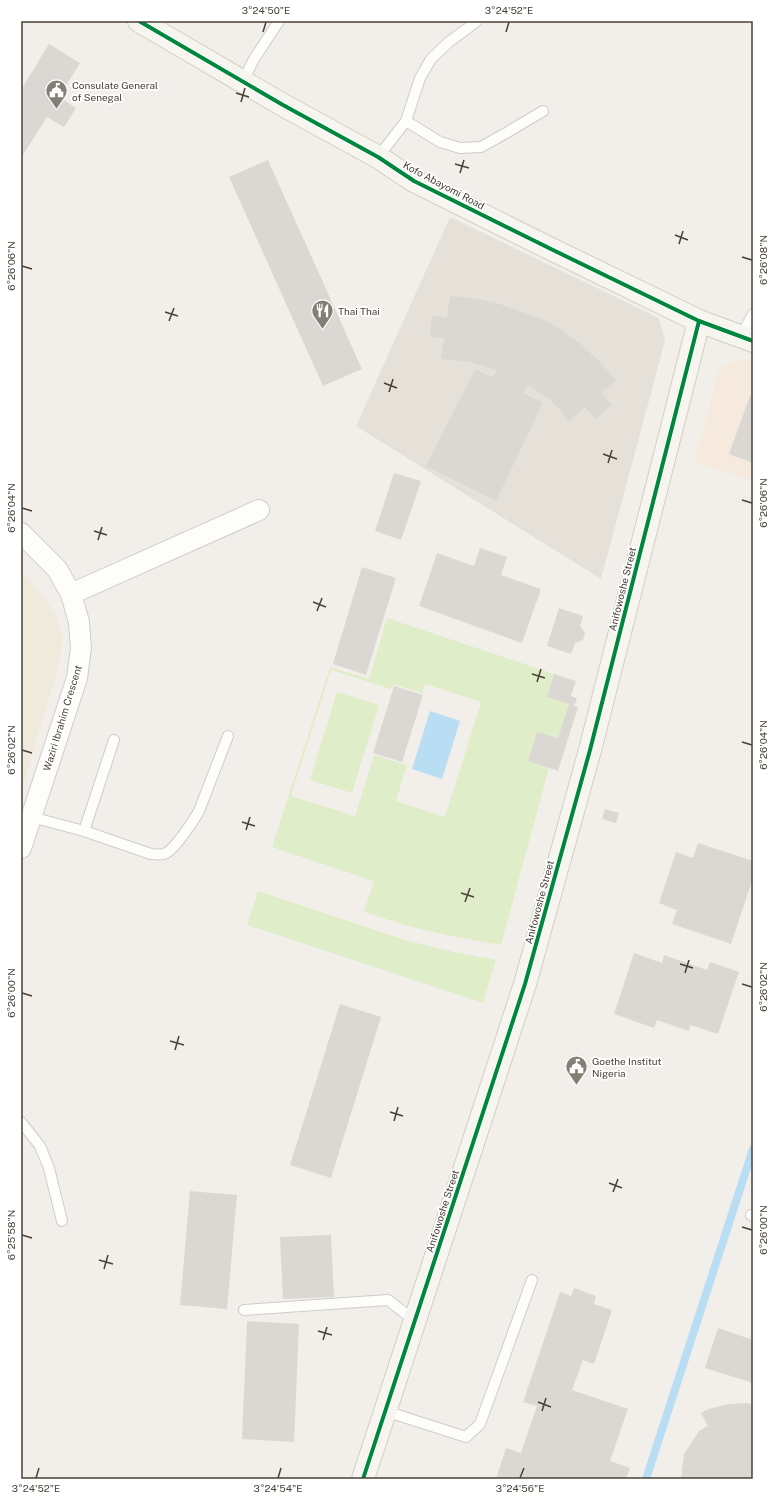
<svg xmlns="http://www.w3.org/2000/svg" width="774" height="1500" font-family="'Public Sans',sans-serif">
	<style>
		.residential { fill: #e6e1d8 }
		.commercial { fill: #f5eadd }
		.education { fill: #f0eadd }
		.green { fill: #e0edc9; fill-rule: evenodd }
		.water { fill: #b9ddf2 }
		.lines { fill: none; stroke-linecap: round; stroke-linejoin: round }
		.stream { stroke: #b9ddf2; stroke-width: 8 }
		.building { fill: #dbd8d3 }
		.lane-casing { stroke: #d0cdc8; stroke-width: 12 }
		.street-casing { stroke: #d0cdc8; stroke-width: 22 }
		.secondary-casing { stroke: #d3cec2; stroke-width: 24 }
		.lane { stroke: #fdfdfc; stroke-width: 10 }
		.street { stroke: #fdfdfc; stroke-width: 20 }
		.secondary { stroke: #f7f5ef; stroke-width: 22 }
		.cycleway-casing { stroke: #fff; stroke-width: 6 }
		.cycleway { stroke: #00873e; stroke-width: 4 }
		.ticks { fill: none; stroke: #494136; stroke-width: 1.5 }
		.labels { text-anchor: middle; stroke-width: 3.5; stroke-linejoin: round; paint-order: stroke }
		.poi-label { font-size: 10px; fill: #494136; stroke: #fff; text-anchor: start }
		.street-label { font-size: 10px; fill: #494136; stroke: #fff }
		.neatline { fill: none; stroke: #494136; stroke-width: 1.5 }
		.ticks-label { font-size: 10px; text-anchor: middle; fill: #494136 }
	</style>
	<rect width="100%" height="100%" fill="#f2efeb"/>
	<polygon class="residential" points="450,217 659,318 665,341 601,579 356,426"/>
	<polygon class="commercial" points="741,358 753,362 753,481 694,462 720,367"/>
	<polygon class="education" points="21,573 34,584 48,603 56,616 62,633 61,653 58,669 21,792"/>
	<g class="green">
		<path d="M387 618 554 674 547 697 569 704 558 739 537 732 528 761 549 768 501 945 451 936 408 926 364 912 374 881 272 847 330 667 369 679ZM331 670 391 689 393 684 422 693 425 684 481 702 445 817 396 801 407 765 374 755 355 816 291 796Z"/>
		<polygon points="337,692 379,705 352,793 310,780"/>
		<polygon points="258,891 405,940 454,952 496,960 483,1003 247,925"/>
	</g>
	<polygon class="water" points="430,711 460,721 442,779 412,769"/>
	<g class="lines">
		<polyline class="stream" points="646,1479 753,1149"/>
	</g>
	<g class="building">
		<polygon points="49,44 80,63 59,97 76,108 64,127 47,117 21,158 21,90"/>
		<polygon points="268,160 362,369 323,386 229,177"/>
		<polygon points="450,296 473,298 497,303 542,319 562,330 582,345 600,362 616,380 601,393 612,405 595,419 585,407 569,421 551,400 528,385 524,393 543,403 496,501 426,466 475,369 492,377 497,370 470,362 441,359 444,338 430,337 432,316 447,317"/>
		<polygon points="750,396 753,397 753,463 729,454"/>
		<polygon points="394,473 421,481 401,540 375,531"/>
		<polygon points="480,548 507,557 501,575 541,589 522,643 419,606 437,553 474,566"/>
		<polygon points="362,567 396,578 366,675 333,664"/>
		<polygon points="559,608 583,616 580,626 585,633 583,640 575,643 571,654 547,646"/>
		<polygon points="554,674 576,681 571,696 577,698 574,706 578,707 558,771 528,761 537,732 558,738 569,704 547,697"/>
		<polygon points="394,686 423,695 402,762 373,753"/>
		<polygon points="605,809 619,813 616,823 602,819"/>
		<polygon points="698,843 753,861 753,878 731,944 672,924 677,910 659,903 676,852 693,858"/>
		<polygon points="634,953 662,963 664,955 707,970 710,962 739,972 718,1034 690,1025 689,1031 657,1020 654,1028 614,1014"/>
		<polygon points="340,1004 381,1017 331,1178 290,1165"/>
		<polygon points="190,1191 237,1195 227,1309 180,1305"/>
		<polygon points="331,1235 334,1297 283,1299 280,1237"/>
		<polygon points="574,1288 596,1296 594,1304 612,1310 594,1364 583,1360 572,1390 628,1409 610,1461 630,1468 626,1479 496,1479 506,1448 521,1453 537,1406 523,1402 560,1292 571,1296"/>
		<polygon points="247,1321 299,1324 294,1442 242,1439"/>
		<polygon points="718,1328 753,1340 753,1383 705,1368"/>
		<polygon points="748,1403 753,1405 753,1479 681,1479 684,1454 699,1431 708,1426 701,1413 709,1409 728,1404"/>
	</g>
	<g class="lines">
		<defs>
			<g id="lane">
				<polyline points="243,81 254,59 279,21"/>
				<polyline points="406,121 440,142 460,148 481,147 506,133 543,111"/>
				<polyline points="378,157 406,121 420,78 431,59 449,42 477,21"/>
				<polyline points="741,336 753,314"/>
				<path d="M31 817 84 831 151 854C157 854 161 856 166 853 175 849 194 820 199 811L228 736"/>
				<polyline points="84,831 114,740"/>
				<polyline points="21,1122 40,1146 49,1168 62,1221"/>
				<polyline points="751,1215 753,1216"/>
				<polyline points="244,1310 388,1300 415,1321"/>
				<polyline points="385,1411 466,1437 480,1424 532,1280"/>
			</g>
			<g id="street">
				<polyline points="21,533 57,569 71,594 79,622 81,648 77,678 21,848"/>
				<polyline points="71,594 259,510"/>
			</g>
			<g id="secondary">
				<polyline points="139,21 283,105 378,157 414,181 553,250 699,321 753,341"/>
				<polyline points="363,1479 525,984 590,750 699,321"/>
			</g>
		</defs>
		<use href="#lane" class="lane-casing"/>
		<use href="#street" class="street-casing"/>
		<use href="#secondary" class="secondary-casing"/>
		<use href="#lane" class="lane"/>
		<use href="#street" class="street"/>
		<use href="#secondary" class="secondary"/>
		<defs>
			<g id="cycleway">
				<polyline points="139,21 283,105 378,157 414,181 553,250 699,321 753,341"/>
				<polyline points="363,1479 525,984 590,750 699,321"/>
			</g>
		</defs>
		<use href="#cycleway" class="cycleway-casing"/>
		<use href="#cycleway" class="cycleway"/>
	</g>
	<path class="ticks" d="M263 32 266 22M506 32 509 22M236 93 249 97M241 102 245 88M455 164 469 168M460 173 464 160M675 235 688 240M679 244 683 231M742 257 752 260M22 266 32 269M165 312 178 316M169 321 174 308M384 383 397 388M389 392 393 379M603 454 617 459M608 463 612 450M742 500 752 503M22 508 32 511M94 531 107 535M98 540 102 527M313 602 326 607M317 611 322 598M532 674 545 678M537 682 541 669M742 742 752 745M22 750 32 753M242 822 255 826M246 830 250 817M461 893 474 897M465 902 470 888M680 964 693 968M685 973 689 960M742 984 752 987M22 993 32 996M170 1041 184 1045M175 1050 179 1036M390 1112 403 1116M394 1121 398 1107M609 1183 622 1188M613 1192 618 1179M742 1227 752 1230M22 1235 32 1238M99 1260 113 1264M104 1269 108 1255M318 1331 332 1335M323 1340 327 1327M538 1402 551 1407M542 1411 546 1398M36 1478 39 1468M278 1478 281 1468M520 1478 524 1468"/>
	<defs>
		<symbol id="civic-pin" viewBox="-11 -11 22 30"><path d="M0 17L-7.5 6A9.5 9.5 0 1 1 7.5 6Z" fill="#847e75" stroke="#fff"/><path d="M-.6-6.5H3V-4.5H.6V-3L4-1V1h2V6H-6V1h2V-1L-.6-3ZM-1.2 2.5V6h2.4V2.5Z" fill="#fff"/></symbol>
		<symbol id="restaurant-pin" viewBox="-11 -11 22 30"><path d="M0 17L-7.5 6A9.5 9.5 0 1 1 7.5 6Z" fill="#847e75" stroke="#fff"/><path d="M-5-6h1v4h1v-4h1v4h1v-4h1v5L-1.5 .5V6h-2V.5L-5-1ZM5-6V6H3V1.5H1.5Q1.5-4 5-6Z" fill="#fff"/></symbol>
	</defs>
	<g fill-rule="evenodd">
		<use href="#civic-pin" x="44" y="78" width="25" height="34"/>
		<use href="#restaurant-pin" x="310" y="298" width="25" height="34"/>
		<use href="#civic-pin" x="564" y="1054" width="25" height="34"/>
	</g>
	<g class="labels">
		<g class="poi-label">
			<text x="72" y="89">Consulate General<tspan x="72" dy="12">of Senegal</tspan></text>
			<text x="338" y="315">Thai Thai</text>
			<text x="592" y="1065">Goethe Institut<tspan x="592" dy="12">Nigeria</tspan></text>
		</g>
		<g class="street-label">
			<text transform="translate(444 185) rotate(28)" y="4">Kofo Abayomi Road</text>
			<text transform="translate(622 589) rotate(-76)" y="4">Anifowoshe Street</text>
			<text transform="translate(62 718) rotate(-73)" y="4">Waziri Ibrahim Crescent</text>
			<text transform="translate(539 902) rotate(-75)" y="4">Anifowoshe Street</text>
			<text transform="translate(442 1211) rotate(-72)" y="4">Anifowoshe Street</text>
		</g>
	</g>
	<rect width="774" height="1500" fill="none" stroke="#ffffff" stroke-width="44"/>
	<rect x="22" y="22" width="730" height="1456" class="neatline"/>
	<g class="ticks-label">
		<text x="266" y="14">3°24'50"E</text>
		<text x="509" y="14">3°24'52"E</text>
		<text transform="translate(763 260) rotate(-90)" y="4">6°26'08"N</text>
		<text transform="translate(11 266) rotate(-90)" y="4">6°26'06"N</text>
		<text transform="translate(763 503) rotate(-90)" y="4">6°26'06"N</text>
		<text transform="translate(11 508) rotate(-90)" y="4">6°26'04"N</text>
		<text transform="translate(763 745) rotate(-90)" y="4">6°26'04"N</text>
		<text transform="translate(11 750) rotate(-90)" y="4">6°26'02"N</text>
		<text transform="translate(763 987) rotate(-90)" y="4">6°26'02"N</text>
		<text transform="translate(11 993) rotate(-90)" y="4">6°26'00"N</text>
		<text transform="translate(763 1230) rotate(-90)" y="4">6°26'00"N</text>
		<text transform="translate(11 1235) rotate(-90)" y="4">6°25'58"N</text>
		<text x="36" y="1492">3°24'52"E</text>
		<text x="278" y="1492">3°24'54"E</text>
		<text x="520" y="1492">3°24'56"E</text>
	</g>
</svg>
